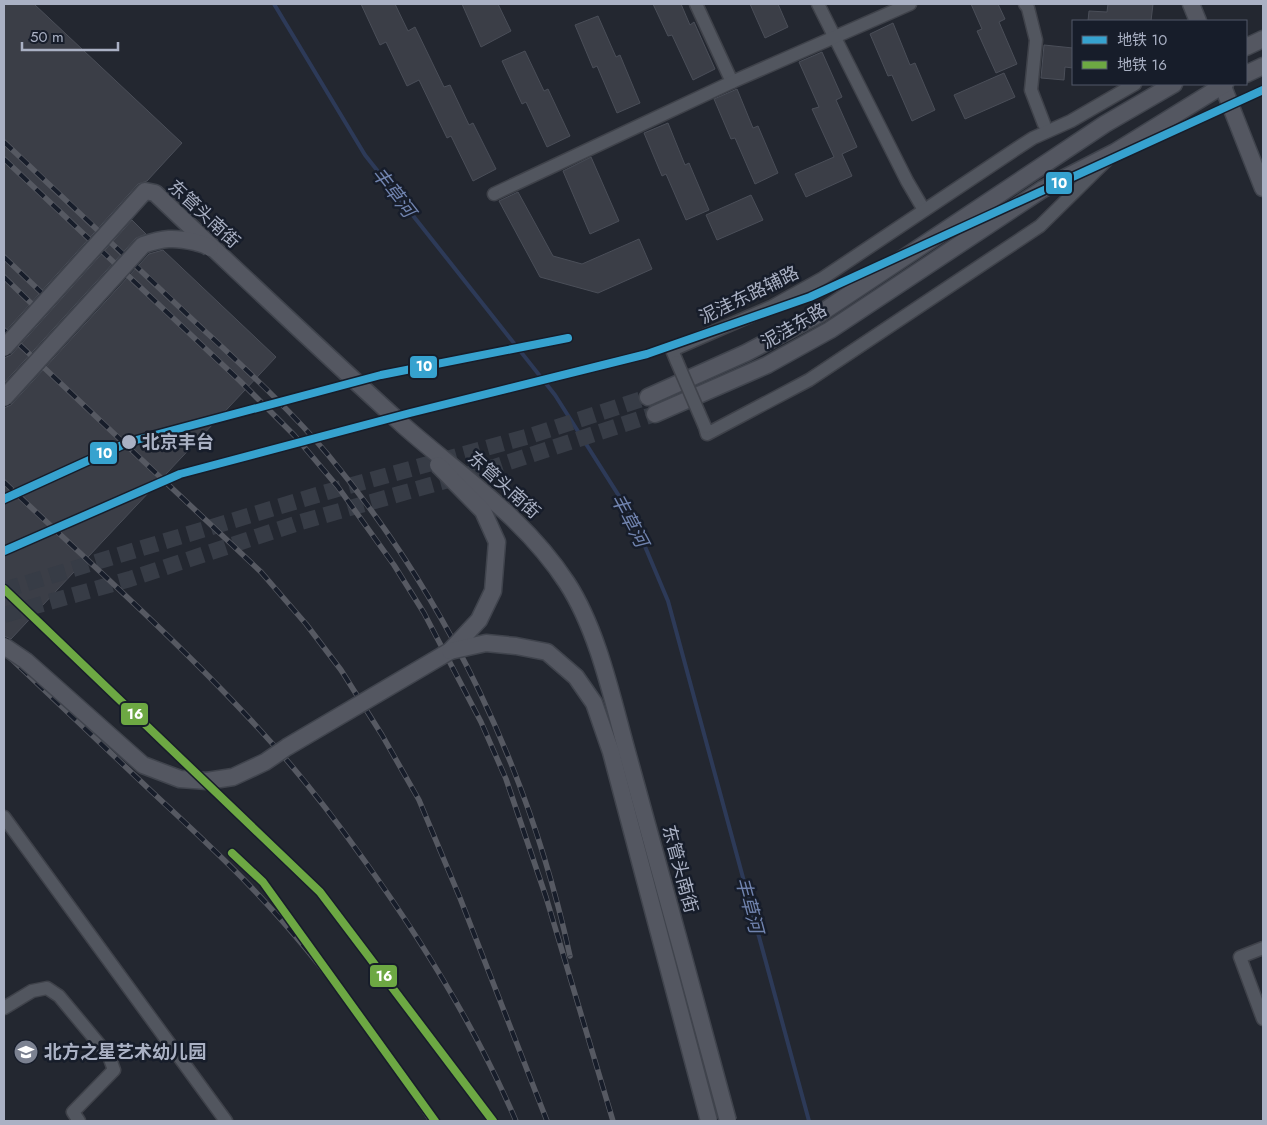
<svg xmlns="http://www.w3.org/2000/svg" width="1267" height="1125" font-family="Jost,'Noto Sans SC',sans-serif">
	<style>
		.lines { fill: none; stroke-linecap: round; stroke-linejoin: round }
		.stream { stroke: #2d3a58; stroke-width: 4 }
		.building { fill: #3b3e47; stroke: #4a4e58 }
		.major-tunnel { stroke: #373c46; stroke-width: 16; stroke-dasharray: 16 8; stroke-linecap: butt }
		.minor-casing { stroke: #3f424a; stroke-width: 15 }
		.major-casing { stroke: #40444d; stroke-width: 19 }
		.minor { stroke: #52565f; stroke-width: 12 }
		.major { stroke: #545761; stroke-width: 16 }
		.rail-casing { stroke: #565962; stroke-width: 5.5 }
		.rail { stroke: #171d2a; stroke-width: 4; stroke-dasharray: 11; stroke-linecap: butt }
		.minor-bridge-casing { stroke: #3f424a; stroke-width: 15; stroke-linecap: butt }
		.major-bridge-casing { stroke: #40444d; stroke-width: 19; stroke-linecap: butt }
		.minor-bridge { stroke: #52565f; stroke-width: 12 }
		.major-bridge { stroke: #545761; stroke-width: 16 }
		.metro-1-casing { stroke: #171d2a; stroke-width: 11 }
		.metro-2-casing { stroke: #171d2a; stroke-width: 11 }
		.metro-1 { stroke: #36a2cf; stroke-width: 8 }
		.metro-2 { stroke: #6da843; stroke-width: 8 }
		.stop-dot { fill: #aab1c4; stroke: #171d2a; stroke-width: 2 }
		.labels { text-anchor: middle; stroke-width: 5; stroke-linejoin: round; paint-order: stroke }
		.street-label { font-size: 18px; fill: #aab1c4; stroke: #171d2a }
		.stop-label { font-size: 18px; font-weight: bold; fill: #aab1c4; stroke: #171d2a; text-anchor: start }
		.poi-label { font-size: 18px; font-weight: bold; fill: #aab1c4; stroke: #171d2a; text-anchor: start }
		.water-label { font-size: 19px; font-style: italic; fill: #7184af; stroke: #171d2a }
		.line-badge { stroke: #171d2a; stroke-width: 2 }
		.badge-label { font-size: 14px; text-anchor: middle; font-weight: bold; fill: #fff }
	</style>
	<rect width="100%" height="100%" fill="#232730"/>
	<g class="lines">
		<polyline class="stream" points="274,4 365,155 555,395 633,518 668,601 809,1121"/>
	</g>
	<g class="building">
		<polygon points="4,4 34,4 182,143 147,181 138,184 4,333"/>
		<polygon points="361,4 395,4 408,31 415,27 444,87 450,85 469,125 473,123 496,169 473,181 451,136 447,138 419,80 407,86 386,42 380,45"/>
		<polygon points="462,4 498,4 511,31 481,47"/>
		<polygon points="653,4 681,4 690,25 694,22 715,69 693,80 672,35 668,36"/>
		<polygon points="750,4 778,4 788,27 765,38"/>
		<polygon points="971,4 998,4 1005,19 999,22 1017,64 996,73 977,31 982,29"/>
		<polygon points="1108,4 1153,4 1151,21 1088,21 1089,11 1107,12"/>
		<polygon points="598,16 616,57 620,55 640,103 617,113 597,66 593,68 575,25"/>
		<polygon points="893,23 910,65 915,63 935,110 912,121 892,75 888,76 870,34"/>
		<polygon points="1044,45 1073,48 1073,68 1065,67 1064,80 1041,78"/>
		<polygon points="525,51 544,91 548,89 570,136 547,147 526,102 522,104 502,61"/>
		<polygon points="822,52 842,97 836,100 857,147 842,154 852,176 806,197 795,174 834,157 812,109 819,107 799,62"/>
		<polygon points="1004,73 1015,97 965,119 954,95"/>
		<polygon points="737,89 753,128 758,126 778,173 755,184 735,138 731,139 714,99"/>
		<polygon points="668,123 685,165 689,163 709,210 686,220 666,174 662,176 644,133"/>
		<polygon points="591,157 619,221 590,234 563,171"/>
		<polygon points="518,192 553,256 582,264 639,239 652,269 598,293 540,277 499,201"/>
		<polygon points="751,195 763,220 717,240 706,215"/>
		<polygon points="132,220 146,234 136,238 4,383 4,358 11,355"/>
		<polygon points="163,250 276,357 11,639 4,636 4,408 11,405 149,254"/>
	</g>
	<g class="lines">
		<g class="major-tunnel">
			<polyline points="4,590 327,492 533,435 648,397"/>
			<polyline points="4,615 130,579 301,522 494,467 655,414"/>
		</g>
		<defs>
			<g id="minor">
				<polyline points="696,4 732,82"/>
				<polyline points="818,4 907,181 924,210"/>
				<polyline points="1025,4 1028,8 1036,40 1031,90 1044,124"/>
				<polyline points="494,194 732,82 910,4"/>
				<polyline points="677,362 672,350 771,307 823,278 1016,149 1033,138 1071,121 1135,84"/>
				<polyline points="705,427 707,434 809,380 1040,226 1108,159"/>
				<polyline points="4,817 226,1121"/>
				<polyline points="1263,948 1240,957 1263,1019"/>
				<polyline points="4,1008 32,991 47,988 59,996 109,1056 114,1070 73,1112 79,1121"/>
			</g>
			<g id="major">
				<polyline points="1191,4 1198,21"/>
				<polyline points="1246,47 1263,39"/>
				<polyline points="1246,74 1263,66"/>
				<polyline points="1222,84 1263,188"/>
				<polyline points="648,397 746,353 818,315 1105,124 1174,84"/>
				<polyline points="655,414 767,365 830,330 1043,189 1115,152 1225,84"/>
			</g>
		</defs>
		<use href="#minor" class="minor-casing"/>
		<use href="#major" class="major-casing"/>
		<use href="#minor" class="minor"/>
		<use href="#major" class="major"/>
		<defs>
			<g id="rail">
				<path d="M4 142C67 201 130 260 193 320 240 364 288 407 329 456 449 601 530 773 570 956"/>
				<polyline points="4,159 240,381 294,435 338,487 394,565 424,613 481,722 506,779 546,897 613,1121"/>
				<polyline points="4,257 43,294"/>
				<polyline points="4,277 33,305"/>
				<polyline points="4,330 261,572 306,624 341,670 382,735 419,800 460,898 547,1121"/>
				<path d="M4 482C90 563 180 643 260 730 298 771 332 815 364 860 423 942 476 1028 516 1121"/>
				<path d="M4 652C53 698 101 744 150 790 183 821 217 852 249 885 318 956 377 1038 431 1121"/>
			</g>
		</defs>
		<use href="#rail" class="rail-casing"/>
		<use href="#rail" class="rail"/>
		<defs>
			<polyline id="minor-bridge" points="677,362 705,427"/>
			<g id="major-bridge">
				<path d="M4 348 145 191 155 193C237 271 320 349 404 426 461 476 525 518 567 583 599 632 613 703 629 759 663 880 695 1000 728 1121"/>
				<path d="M4 398 143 245C163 238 174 237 195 242 201 244 205 244 210 248"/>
				<polyline points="4,646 26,661 143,765 180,779 207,781 233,777 265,762 287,747 450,651 479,620 493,591 497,542 483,511 438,465"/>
				<polyline points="450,651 486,643 516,646 547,652 576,677 594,703 611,752 709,1121"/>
			</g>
		</defs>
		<use href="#minor-bridge" class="minor-bridge-casing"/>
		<use href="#major-bridge" class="major-bridge-casing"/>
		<use href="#minor-bridge" class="minor-bridge"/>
		<use href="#major-bridge" class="major-bridge"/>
		<defs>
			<g id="metro-1">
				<polyline points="4,499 129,442 381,375 568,338"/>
				<polyline points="4,551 180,474 410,413 647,354 810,297 1263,90"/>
			</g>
			<g id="metro-2">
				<polyline points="4,589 320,892 493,1121"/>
				<polyline points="232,853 263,882 435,1121"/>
			</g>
		</defs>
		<use href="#metro-1" class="metro-1-casing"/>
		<use href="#metro-2" class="metro-2-casing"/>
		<use href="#metro-1" class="metro-1"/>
		<use href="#metro-2" class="metro-2"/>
	</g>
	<defs>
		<symbol id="school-disc" viewBox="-11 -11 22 22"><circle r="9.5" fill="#7b8190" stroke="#171d2a"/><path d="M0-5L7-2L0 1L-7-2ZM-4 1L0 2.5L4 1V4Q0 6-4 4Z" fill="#fff"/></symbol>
	</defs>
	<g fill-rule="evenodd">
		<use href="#school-disc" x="12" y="1038" width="28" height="28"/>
	</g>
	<circle class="stop-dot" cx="129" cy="442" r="8"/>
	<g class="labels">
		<g class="street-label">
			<text transform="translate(204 214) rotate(43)" y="6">东管头南街</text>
			<text transform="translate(749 295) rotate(-26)" y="6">泥洼东路辅路</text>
			<text transform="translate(794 326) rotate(-30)" y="6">泥洼东路</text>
			<text transform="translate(504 485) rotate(42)" y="6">东管头南街</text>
			<text transform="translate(680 869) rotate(75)" y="6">东管头南街</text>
		</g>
		<g class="stop-label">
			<text x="142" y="448">北京丰台</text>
		</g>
		<g class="poi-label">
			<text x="44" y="1058">北方之星艺术幼儿园</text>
		</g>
		<g class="water-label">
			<text transform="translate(394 192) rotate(52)" y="7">丰草河</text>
			<text transform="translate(630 520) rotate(62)" y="7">丰草河</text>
			<text transform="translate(750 905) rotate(75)" y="7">丰草河</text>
		</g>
	</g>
	<g class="line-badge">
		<rect x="1045" y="171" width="28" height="24" rx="5" fill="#36a2cf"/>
		<rect x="409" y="355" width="29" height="24" rx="5" fill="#36a2cf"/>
		<rect x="89" y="441" width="29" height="24" rx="5" fill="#36a2cf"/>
		<rect x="120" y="702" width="29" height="24" rx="5" fill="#6da843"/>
		<rect x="369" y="964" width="29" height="24" rx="5" fill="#6da843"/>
	</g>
	<g class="badge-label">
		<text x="1059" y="188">10</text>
		<text x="424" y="371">10</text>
		<text x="104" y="458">10</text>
		<text x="135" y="719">16</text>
		<text x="384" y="981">16</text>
	</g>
	<rect width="1267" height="1125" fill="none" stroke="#aab1c4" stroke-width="10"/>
	<rect x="1072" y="20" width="175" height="65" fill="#171d2a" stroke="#525868"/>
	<rect x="1082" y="36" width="25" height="8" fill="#36a2cf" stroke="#525868"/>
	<text x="1117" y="45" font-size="15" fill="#aab1c4">地铁 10</text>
	<rect x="1082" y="61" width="25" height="8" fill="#6da843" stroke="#525868"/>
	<text x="1117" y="70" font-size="15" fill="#aab1c4">地铁 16</text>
	<path d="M22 42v8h96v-8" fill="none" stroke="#aab1c4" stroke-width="2.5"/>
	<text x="30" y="42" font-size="15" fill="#aab1c4" stroke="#171d2a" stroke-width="4" paint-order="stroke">50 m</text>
</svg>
